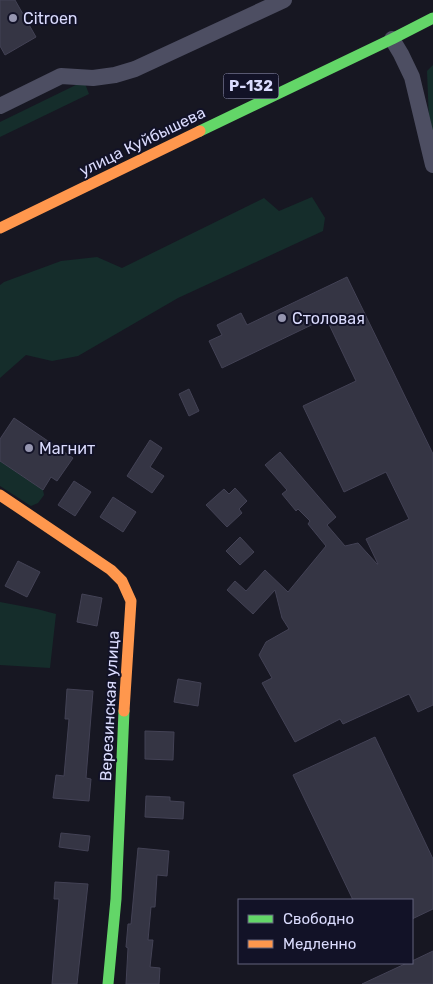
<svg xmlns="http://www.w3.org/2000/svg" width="433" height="984" font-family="Rubik,sans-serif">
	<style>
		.green { fill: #152d2b }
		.building { fill: #353544; stroke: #434255 }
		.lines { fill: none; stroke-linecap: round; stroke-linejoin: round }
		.street { stroke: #4d4e62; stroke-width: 16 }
		.fast { stroke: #63d668; stroke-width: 11 }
		.slow { stroke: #ff974d; stroke-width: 11 }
		.poi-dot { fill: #9696b0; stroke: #121227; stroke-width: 2 }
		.labels { text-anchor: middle; stroke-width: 4; stroke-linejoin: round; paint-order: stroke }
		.shield { fill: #121227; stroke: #9e9fbd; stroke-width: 1 }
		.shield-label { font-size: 15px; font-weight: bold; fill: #dadbfd }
		.poi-label { font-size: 16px; fill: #dadbfd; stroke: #121227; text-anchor: start }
		.street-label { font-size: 16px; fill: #dadbfd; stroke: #121227 }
	</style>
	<rect width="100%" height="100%" fill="#171722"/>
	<g class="green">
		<polygon points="433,65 433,133 429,121 427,71"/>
		<polygon points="84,81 89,94 0,137 0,122"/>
		<polygon points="312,197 325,218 323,231 178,298 78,356 52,361 26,355 0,378 0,285 4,282 61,261 97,257 122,268 264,198 279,211"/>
		<polygon points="0,461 43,490 44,495 38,503 31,506 0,486"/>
		<polygon points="0,602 37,609 56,614 50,668 0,665"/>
	</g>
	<g class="building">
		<polygon points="0,0 15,0 36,37 5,55 0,46"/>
		<polygon points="347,277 433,454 433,705 418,712 409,694 343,724 340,719 295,742 262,683 272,678 259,655 266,642 289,629 282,618 275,590 253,614 227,590 235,581 246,591 265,570 288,592 326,546 308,524 310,521 298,509 296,511 282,494 287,490 265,465 280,452 336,517 327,525 345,546 358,543 377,564 378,564 366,539 409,519 386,472 344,492 303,406 356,381 326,318 222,368 209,341 222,335 217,325 241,313 247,325"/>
		<polygon points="189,389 199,411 189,416 179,394"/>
		<polygon points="14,418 73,458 57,481 51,477 43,490 0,461 0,439"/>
		<polygon points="150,440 162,448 150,467 164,476 152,493 127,476"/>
		<polygon points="74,481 91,492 75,516 58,505"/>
		<polygon points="235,488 247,501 239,509 242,513 227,527 206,505 224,489 229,494"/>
		<polygon points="113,497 136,512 123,532 100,517"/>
		<polygon points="240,537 254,552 240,565 226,551"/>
		<polygon points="18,561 40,572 27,597 5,586"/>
		<polygon points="82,594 102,598 97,626 77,622"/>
		<polygon points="178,679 201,683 198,706 174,702"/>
		<polygon points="67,689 93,691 86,778 91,779 89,801 53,798 56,775 64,776 69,719 65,719"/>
		<polygon points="145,731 174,732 173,760 145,759"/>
		<polygon points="375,737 433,859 433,909 412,919 412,900 353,900 293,775"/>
		<polygon points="146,796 170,797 170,801 184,802 183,819 145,817"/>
		<polygon points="61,833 90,836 88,851 59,847"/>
		<polygon points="138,848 169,851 167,876 157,875 155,907 151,907 148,940 153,940 150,967 160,968 159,984 126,984 128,948 126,947 128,924 131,924"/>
		<polygon points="55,882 88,884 77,984 52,984 59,899 54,899"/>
		<polygon points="433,951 433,984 362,984 407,963 412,963 412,961"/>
	</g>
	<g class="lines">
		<g class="street">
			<polyline points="392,39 401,54 412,77 433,165"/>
			<polyline points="0,106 61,76 93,78 115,75 135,69 284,0"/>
		</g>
		<g class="fast">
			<polyline points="200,131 392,39 433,18"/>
			<polyline points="108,984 116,899 124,711"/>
		</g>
		<g class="slow">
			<polyline points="0,228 200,131"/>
			<polyline points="0,495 111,570 122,581 131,601 124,711"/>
		</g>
	</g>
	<g class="poi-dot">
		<circle cx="13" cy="18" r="5"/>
		<circle cx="282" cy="318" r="5"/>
		<circle cx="29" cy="448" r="5"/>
	</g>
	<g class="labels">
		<rect class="shield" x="223.5" y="73.5" width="55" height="25" rx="4"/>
		<g class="shield-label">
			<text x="251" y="91">Р-132</text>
		</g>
		<g class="poi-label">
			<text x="23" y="24">Citroen</text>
			<text x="292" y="324">Столовая</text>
			<text x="39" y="454">Магнит</text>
		</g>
		<g class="street-label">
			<text transform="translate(142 141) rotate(-26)" y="6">улица Куйбышева</text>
			<text transform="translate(109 706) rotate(-87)" y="6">Верезинская улица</text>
		</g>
	</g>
	<rect x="238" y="899" width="175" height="65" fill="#121227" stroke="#62627d"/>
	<rect x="248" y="915" width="25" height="8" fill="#63d668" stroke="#62627d"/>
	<text x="283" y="924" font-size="15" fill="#dadbfd">Свободно</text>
	<rect x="248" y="940" width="25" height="8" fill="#ff974d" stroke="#62627d"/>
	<text x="283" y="949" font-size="15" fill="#dadbfd">Медленно</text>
</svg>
